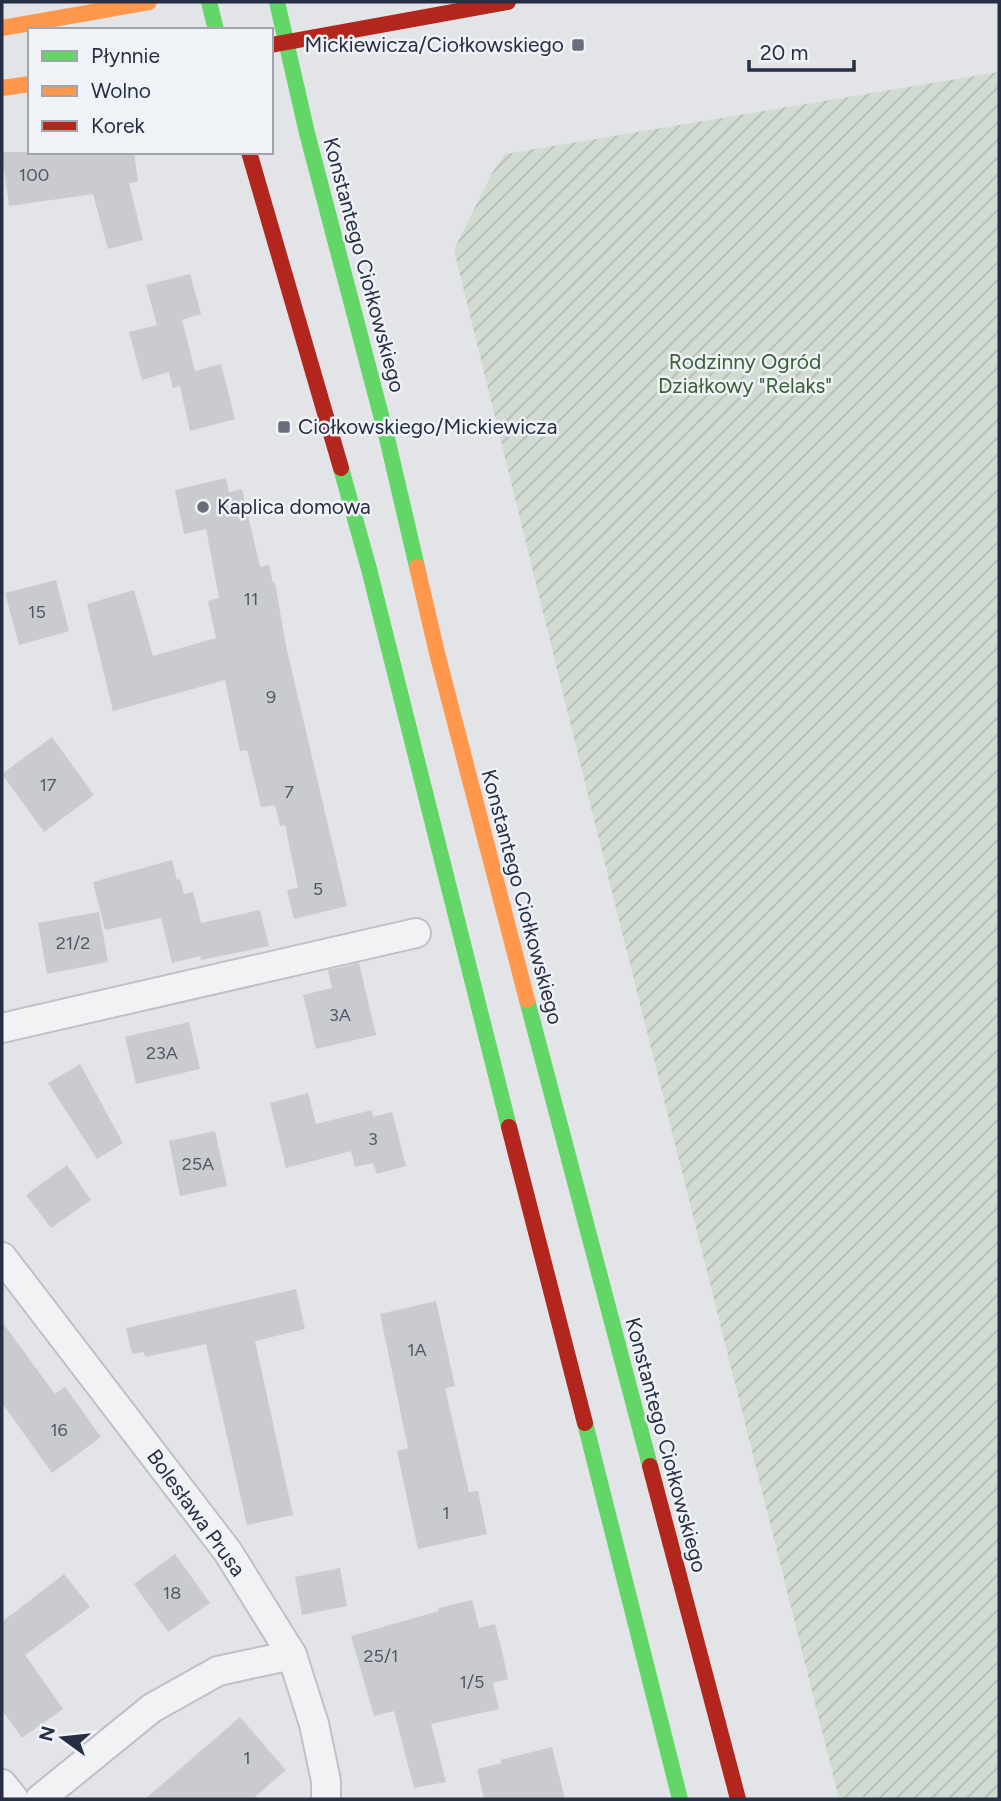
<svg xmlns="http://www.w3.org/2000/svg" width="1001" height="1801" font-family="Figtree,sans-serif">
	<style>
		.garden { fill: url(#garden-furrows) }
		.building { fill: #c9cbcf }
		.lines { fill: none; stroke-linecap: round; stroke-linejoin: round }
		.street-casing { stroke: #bfc1c5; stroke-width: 32 }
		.street { stroke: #f1f2f4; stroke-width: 28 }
		.fast { stroke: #63d668; stroke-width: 16 }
		.slow { stroke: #ff974d; stroke-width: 16 }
		.jam { stroke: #b3261e; stroke-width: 16 }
		.poi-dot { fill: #686e7c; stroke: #eff2f7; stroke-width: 2.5 }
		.labels { text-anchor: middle; stroke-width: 5; stroke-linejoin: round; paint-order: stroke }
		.number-label { font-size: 18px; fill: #505868 }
		.poi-label { font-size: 21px; fill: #262f43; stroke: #eff2f7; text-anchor: start }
		.street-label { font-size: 21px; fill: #262f43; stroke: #eff2f7 }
		.park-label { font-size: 21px; fill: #386032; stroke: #eff2f7 }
	</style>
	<defs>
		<pattern id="garden-furrows" width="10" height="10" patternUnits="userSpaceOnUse" patternTransform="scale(1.75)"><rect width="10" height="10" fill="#d1dbd1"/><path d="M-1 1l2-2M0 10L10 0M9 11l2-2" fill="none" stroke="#b3bcb5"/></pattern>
	</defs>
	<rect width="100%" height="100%" fill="#e2e4e7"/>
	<polygon class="garden" points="999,72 999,1799 839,1799 602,852 454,250 492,173 505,154"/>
	<g class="building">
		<polygon points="2,152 134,152 138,182 129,183 143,240 108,249 93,194 9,206"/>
		<polygon points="190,274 201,314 182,320 195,371 221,364 235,419 190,431 180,386 173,388 169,372 142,380 129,332 157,325 146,285"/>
		<polygon points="226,478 229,492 242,489 260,567 269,565 273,583 275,583 286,646 347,906 294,919 287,890 298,888 285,825 280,826 275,805 261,807 247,750 240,751 225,680 113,711 87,604 134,590 153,656 216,638 208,601 219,598 206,529 184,534 175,490"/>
		<polygon points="56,580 69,631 19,645 5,593"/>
		<polygon points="52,737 94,795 44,832 2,774"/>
		<polygon points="172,860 177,880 180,879 184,894 193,892 201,923 260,910 269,946 201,960 200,956 172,963 161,918 105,930 93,882"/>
		<polygon points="99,912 108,962 47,974 38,923"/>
		<polygon points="359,963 376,1035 316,1049 303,995 332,988 328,970"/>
		<polygon points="189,1022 200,1069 136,1084 125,1037"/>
		<polygon points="80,1064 123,1143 97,1159 48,1083"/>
		<polygon points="308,1093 316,1124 372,1110 373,1117 392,1112 406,1166 377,1174 373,1163 355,1167 351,1151 286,1168 270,1103"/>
		<polygon points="215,1131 227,1186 180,1196 169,1141"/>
		<polygon points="67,1165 91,1200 51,1228 26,1195"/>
		<polygon points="296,1289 305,1329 255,1341 293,1515 247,1525 206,1344 145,1357 144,1352 132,1354 126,1328"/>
		<polygon points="436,1301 455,1386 445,1388 469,1492 478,1491 487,1534 418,1549 397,1451 408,1448 380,1314"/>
		<polygon points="2,1322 55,1394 65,1387 101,1437 52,1473 2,1403"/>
		<polygon points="175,1554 210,1603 168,1632 134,1584"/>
		<polygon points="340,1568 347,1606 302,1615 295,1577"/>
		<polygon points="64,1574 90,1607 25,1655 63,1709 22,1738 2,1710 2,1622"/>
		<polygon points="472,1600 479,1628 495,1624 502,1651 508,1679 493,1683 499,1709 431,1724 446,1782 414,1788 394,1711 374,1716 351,1636 439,1611 438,1608"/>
		<polygon points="240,1717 286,1770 253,1799 145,1799"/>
		<polygon points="552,1747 565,1799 484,1799 477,1769 502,1763 500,1760"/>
	</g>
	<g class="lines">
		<defs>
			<g id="street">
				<polyline points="2,1028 416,933"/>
				<polyline points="2,1257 228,1552 292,1655 314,1724 326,1781 326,1799"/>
				<polyline points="2,1784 14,1799"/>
				<polyline points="40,1799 152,1708 218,1671 292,1655"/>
			</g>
		</defs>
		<use href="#street" class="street-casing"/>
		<use href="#street" class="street"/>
		<g class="fast">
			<polyline points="209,2 216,30"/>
			<polyline points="277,2 307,133 387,438 417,567"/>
			<polyline points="341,468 369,569 509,1127"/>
			<polyline points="527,1000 650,1466"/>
			<polyline points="585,1423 680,1799"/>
		</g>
		<g class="slow">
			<polyline points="2,28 149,2"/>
			<polyline points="2,88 30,84"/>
			<polyline points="417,567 437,653 527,1000"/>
		</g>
		<g class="jam">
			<polyline points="271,45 508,2"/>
			<polyline points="249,152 341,468"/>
			<polyline points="509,1127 585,1423"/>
			<polyline points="650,1466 738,1799"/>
		</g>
	</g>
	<g class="poi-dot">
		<rect x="571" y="38" width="14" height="14" rx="3.5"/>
		<rect x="277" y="420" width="14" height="14" rx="3.5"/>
		<circle cx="203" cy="507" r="7"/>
	</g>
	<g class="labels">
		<g class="number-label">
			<text x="34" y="181">100</text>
			<text x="251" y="605">11</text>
			<text x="37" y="618">15</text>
			<text x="271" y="703">9</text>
			<text x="48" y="791">17</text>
			<text x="289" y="798">7</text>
			<text x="318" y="895">5</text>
			<text x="73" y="949">21/2</text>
			<text x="340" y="1021">3A</text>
			<text x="162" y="1059">23A</text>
			<text x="373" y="1145">3</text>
			<text x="198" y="1170">25A</text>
			<text x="417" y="1356">1A</text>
			<text x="59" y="1436">16</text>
			<text x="446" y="1519">1</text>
			<text x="172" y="1599">18</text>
			<text x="381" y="1662">25/1</text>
			<text x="472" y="1688">1/5</text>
			<text x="247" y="1764">1</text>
		</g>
		<g class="poi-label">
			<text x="564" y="52" text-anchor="end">Mickiewicza/Ciołkowskiego</text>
			<text x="298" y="434">Ciołkowskiego/Mickiewicza</text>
			<text x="217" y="514">Kaplica domowa</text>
		</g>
		<g class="street-label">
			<text transform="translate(364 265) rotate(75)" y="7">Konstantego Ciołkowskiego</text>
			<text transform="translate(522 897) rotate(75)" y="7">Konstantego Ciołkowskiego</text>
			<text transform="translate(666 1445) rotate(75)" y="7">Konstantego Ciołkowskiego</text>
			<text transform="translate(196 1513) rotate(54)" y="7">Bolesława Prusa</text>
		</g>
		<g class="park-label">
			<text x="745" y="369">Rodzinny Ogród<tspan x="745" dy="24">Działkowy "Relaks"</tspan></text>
		</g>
	</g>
	<rect width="1001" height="1801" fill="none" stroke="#262f43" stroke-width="7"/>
	<rect x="28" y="28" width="245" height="126" fill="#eff2f7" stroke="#9fa4af" stroke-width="2"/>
	<rect x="42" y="51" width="35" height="10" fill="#63d668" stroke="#9fa4af" stroke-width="2"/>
	<text x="91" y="63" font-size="21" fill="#262f43">Płynnie</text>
	<rect x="42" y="86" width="35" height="10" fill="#ff974d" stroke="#9fa4af" stroke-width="2"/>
	<text x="91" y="98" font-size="21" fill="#262f43">Wolno</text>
	<rect x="42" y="121" width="35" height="10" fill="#b3261e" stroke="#9fa4af" stroke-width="2"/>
	<text x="91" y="133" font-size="21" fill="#262f43">Korek</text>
	<g transform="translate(63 1738) rotate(285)" stroke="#eff2f7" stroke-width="5" paint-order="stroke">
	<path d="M0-5L12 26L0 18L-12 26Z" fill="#262f43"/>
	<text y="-10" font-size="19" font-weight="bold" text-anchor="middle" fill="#262f43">N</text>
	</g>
	<path d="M749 60v10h105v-10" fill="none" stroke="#262f43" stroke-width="3.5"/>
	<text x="760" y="60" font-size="21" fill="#262f43" stroke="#eff2f7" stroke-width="5" paint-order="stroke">20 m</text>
</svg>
